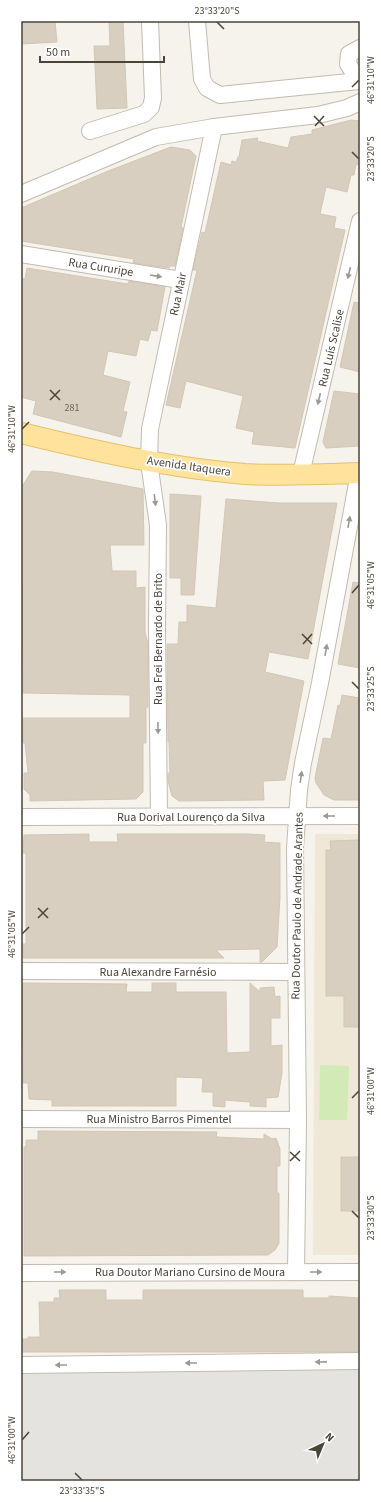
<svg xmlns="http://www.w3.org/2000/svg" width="381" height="1502" font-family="'Source Sans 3',sans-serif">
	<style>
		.education { fill: #efe8d6 }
		.green { fill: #d2eab5 }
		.parking { fill: #e5e3e0 }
		.building { fill: #d8cfc1; stroke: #d3c7b4 }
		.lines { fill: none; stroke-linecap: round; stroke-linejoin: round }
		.minor-casing { stroke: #c2bbae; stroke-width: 18 }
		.major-casing { stroke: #e6c16a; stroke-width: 22 }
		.minor { stroke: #fff; stroke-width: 16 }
		.major { stroke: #ffe39c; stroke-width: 20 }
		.oneway { fill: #9c9892 }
		.ticks { fill: none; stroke: #4b4439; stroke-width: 1.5 }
		.labels { text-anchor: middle; stroke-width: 3.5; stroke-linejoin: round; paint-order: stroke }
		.number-label { font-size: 10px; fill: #6e675b }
		.street-label { font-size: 12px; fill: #4b4439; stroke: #fff }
		.neatline { fill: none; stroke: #4b4439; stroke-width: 1.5 }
		.ticks-label { font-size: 10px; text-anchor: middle; fill: #4b4439 }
	</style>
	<rect width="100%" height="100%" fill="#f6f3ec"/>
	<polygon class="education" points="315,834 360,834 360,1255 313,1255"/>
	<polygon class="green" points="320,1065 349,1066 347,1120 319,1120"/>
	<polygon class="parking" points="360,1358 360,1481 21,1481 21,1359"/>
	<g class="building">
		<polygon points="21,21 55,21 57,42 21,44"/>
		<polygon points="109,21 123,21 127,108 97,109 94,46 110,46"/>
		<polygon points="351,120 360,121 360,165 356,164 354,175 351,175 347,192 326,187 320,214 336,217 334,228 345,230 295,448 252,444 254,432 236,428 243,396 186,381 180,408 166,405 197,270 193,270 202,232 205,233 221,162 231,165 232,161 236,162 238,157 239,157 242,140 258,138 257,141 288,148 291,137 312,134 312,130"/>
		<polygon points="171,147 190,150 196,156 181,227 183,228 175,266 170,266 169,268 133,263 134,259 21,241 21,208 108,171"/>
		<polygon points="27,268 128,284 129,281 165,287 157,331 151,330 148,341 140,339 136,356 108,351 103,375 130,382 123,411 127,412 121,437 33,414 36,401 21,397 21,278 25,279"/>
		<polygon points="354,302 360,303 360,372 340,367"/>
		<polygon points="334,391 360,394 360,446 326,448 323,442"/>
		<polygon points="32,471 53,472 143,489 144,545 110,545 112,571 136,571 136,588 145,587 145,632 148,644 148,707 146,708 146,743 143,743 143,792 136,799 30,801 30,795 24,789 24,773 28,773 25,743 23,743 23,718 130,718 130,695 23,693 21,488"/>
		<polygon points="170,494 201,496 194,595 181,595 181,578 170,578"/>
		<polygon points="226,499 279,503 337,503 308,659 269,652 265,672 304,681 285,780 263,781 264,800 179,801 172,796 168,781 168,773 170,773 169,742 168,742 167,644 178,644 179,622 187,622 187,605 216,608"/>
		<polygon points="353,582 360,583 360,668 338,664"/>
		<polygon points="342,695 360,698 360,800 334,800 324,795 316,783 315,778 323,738 331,739 338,705 340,706"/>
		<polygon points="89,834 89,842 118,842 117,834 248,834 265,835 264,842 280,843 280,897 277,947 262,962 260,962 260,949 216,950 224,958 23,958 23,944 26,944 26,853 23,853 24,835"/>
		<polygon points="360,840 360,1027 344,1027 344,996 326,996 326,850 331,850 330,841"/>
		<polygon points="22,983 127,984 126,992 152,992 152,983 176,983 176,992 226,992 227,1053 250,1052 250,983 260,992 260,988 274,987 275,997 280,996 280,1018 271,1018 271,1046 282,1045 282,1073 278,1097 266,1098 266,1107 250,1106 250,1102 225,1100 225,1107 213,1106 213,1092 202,1092 203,1078 176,1077 176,1106 52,1106 52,1100 29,1099 28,1083 23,1083"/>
		<polygon points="38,1131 217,1132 216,1137 264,1139 264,1134 272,1139 276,1138 280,1149 280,1166 277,1166 277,1193 279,1193 279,1243 275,1250 268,1255 24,1256 24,1147 26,1147 26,1140 38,1140"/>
		<rect x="341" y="1157" width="19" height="54"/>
		<polygon points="59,1290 106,1290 106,1300 143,1300 143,1290 303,1290 303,1298 329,1298 329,1296 360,1298 360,1352 21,1352 21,1339 28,1339 28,1337 40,1337 39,1302 54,1302 54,1298 60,1298"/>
	</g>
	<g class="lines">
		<defs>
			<g id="minor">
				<polyline points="197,21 202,79 207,88 220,95 359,81"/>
				<polyline points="360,48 349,54 348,64 359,81 360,80"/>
				<polyline points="90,131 144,114 151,107 153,98 150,21"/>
				<polyline points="21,194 156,137 214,127 318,115 347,108 360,102"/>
				<polyline points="21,254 181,280"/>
				<polyline points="301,474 360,221"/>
				<polyline points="21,817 360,816"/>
				<polyline points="159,817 157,628 158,525 149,462 150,429 214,127"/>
				<polyline points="21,971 295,972"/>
				<polyline points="21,1119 298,1120"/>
				<polyline points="296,1272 298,1120 295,848 299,790 303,763 320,683 359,473"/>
				<polyline points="21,1273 360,1272"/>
				<polyline points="21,1365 360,1361"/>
			</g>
			<path id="major" d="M21 433C95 451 169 468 245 474 282 476 323 474 360 473"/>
		</defs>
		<use href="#minor" class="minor-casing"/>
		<use href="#major" class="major-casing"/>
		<use href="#minor" class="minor"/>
		<use href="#major" class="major"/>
	</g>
	<defs><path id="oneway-solid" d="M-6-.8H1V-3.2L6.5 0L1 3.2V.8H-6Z"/></defs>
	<g class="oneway">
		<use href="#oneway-solid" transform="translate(349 273) rotate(103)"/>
		<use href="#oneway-solid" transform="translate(156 276) rotate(9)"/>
		<use href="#oneway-solid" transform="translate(319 399) rotate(103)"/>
		<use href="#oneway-solid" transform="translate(155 500) rotate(82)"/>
		<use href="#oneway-solid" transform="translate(349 522) rotate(-80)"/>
		<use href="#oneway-solid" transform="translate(326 650) rotate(-80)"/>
		<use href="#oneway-solid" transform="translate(158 728) rotate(89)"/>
		<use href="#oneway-solid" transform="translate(301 777) rotate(-82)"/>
		<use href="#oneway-solid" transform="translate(329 816) rotate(180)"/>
		<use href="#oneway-solid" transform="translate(60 1272)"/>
		<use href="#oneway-solid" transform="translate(316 1272)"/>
		<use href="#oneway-solid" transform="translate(321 1362) rotate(179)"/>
		<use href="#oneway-solid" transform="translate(191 1363) rotate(180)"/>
		<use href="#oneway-solid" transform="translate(61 1365) rotate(180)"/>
	</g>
	<path class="ticks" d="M217 22 224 29M352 87 359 80M314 116 324 126M315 126 324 116M352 152 359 159M50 390 60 400M50 400 60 390M22 429 29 422M352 593 359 585M302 634 312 644M303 644 312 634M352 682 359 689M38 908 48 918M38 918 48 908M22 934 29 927M352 1098 359 1091M290 1152 300 1161M290 1161 300 1151M352 1211 359 1218M22 1440 29 1432M75 1473 82 1480"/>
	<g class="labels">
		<g class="number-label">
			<text x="72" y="411">281</text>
		</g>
		<g class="street-label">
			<text transform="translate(101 267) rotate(9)" y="4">Rua Cururipe</text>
			<text transform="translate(178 294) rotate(-78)" y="4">Rua Mair</text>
			<text transform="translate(331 348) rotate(-77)" y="4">Rua Luís Scalise</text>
			<text transform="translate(189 466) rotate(8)" y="4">Avenida Itaquera</text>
			<text transform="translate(158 639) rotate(-90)" y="4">Rua Frei Bernardo de Brito</text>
			<text x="191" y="821">Rua Dorival Lourenço da Silva</text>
			<text transform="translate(297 906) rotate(-89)" y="4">Rua Doutor Paulo de Andrade Arantes</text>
			<text x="158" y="976">Rua Alexandre Farnésio</text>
			<text x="159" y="1123">Rua Ministro Barros Pimentel</text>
			<text x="190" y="1276">Rua Doutor Mariano Cursino de Moura</text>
		</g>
	</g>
	<rect width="381" height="1502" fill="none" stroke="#ffffff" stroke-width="44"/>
	<g transform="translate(323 1444) rotate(44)" stroke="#ffffff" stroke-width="3" paint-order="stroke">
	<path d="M0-3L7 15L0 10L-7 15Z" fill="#4b4439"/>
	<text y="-6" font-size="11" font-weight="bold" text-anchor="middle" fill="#4b4439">N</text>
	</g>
	<path d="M40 56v6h124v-6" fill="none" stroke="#4b4439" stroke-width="2"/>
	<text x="46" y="56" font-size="12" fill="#4b4439" stroke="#ffffff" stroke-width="3" paint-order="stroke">50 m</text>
	<rect x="22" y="22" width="337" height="1458" class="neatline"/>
	<g class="ticks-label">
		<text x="217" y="14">23°33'20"S</text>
		<text transform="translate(370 80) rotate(-90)" y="4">46°31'10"W</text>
		<text transform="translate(370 159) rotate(-90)" y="4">23°33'20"S</text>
		<text transform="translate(11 429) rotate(-90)" y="4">46°31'10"W</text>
		<text transform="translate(370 585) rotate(-90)" y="4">46°31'05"W</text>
		<text transform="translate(370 689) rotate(-90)" y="4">23°33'25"S</text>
		<text transform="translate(11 934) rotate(-90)" y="4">46°31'05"W</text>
		<text transform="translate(370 1091) rotate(-90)" y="4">46°31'00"W</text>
		<text transform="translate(370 1218) rotate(-90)" y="4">23°33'30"S</text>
		<text transform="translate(11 1440) rotate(-90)" y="4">46°31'00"W</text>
		<text x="82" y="1494">23°33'35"S</text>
	</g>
</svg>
